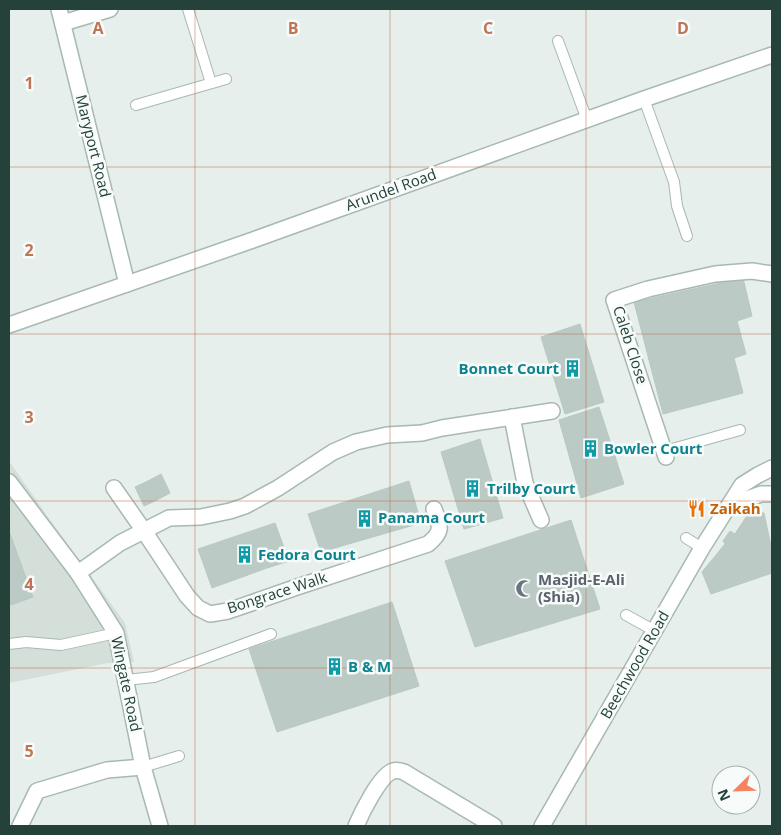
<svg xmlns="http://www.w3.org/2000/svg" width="781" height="835" font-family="'Open Sans',sans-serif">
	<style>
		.built { fill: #d4dfda }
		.building { fill: #bbcac4; stroke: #b8c9c2 }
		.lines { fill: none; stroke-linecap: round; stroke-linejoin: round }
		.service-casing { stroke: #a8b8b2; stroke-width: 12 }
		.minor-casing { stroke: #a8b8b2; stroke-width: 18 }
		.service { stroke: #fff; stroke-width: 10 }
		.minor { stroke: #fff; stroke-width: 15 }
		.grid { fill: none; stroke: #c07456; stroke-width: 1; stroke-opacity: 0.55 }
		.labels { text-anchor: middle; stroke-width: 5; stroke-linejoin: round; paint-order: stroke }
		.street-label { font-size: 15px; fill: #24423a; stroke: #f7fbf9 }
		.culture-label { font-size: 15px; font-weight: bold; fill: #0d838f; stroke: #f7fbf9; text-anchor: start }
		.food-label { font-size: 15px; font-weight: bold; fill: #c56008; stroke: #f7fbf9; text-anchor: start }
		.worship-label { font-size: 15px; font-weight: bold; fill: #5b616d; stroke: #f7fbf9; text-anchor: start }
		.grid-label { font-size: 16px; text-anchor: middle; font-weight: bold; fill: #c07456; stroke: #f7fbf9; stroke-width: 5; stroke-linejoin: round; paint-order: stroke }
	</style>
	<rect width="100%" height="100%" fill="#e6efeb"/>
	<polygon class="built" points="9,461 48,517 125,623 134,662 108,663 9,683"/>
	<g class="building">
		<polygon points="743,278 752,316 737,321 746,354 734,358 743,393 663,414 634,302"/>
		<polygon points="580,324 604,402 565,414 541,337"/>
		<polygon points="599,407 624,484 581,498 559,420"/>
		<polygon points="480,439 503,518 464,529 441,452"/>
		<polygon points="161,474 170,493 157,500 148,481"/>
		<polygon points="148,481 157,500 144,506 135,487"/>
		<polygon points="409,481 421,523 321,552 308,514"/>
		<polygon points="750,511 764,513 772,551 772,573 711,594 702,572 725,544 723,541 730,531 735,534"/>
		<polygon points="571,520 600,609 475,647 445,561"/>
		<polygon points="275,523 289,561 267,568 212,588 198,549"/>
		<polygon points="9,531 33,597 11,605 9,599"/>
		<polygon points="392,602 419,686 277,732 249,649"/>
	</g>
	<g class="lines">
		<defs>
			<g id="service">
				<polyline points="188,9 211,83"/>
				<polyline points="558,41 587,120"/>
				<polyline points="644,99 674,182 677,206 687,236"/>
				<polyline points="136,105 226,79"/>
				<polyline points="665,451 740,430"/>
				<polyline points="686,538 702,548"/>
				<polyline points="626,615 655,631"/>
				<polyline points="9,644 26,642 61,645 116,633"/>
				<polyline points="126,680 154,677 271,634"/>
				<polyline points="143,767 179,756"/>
			</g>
			<g id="minor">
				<polyline points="59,9 127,284"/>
				<polyline points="63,23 110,9"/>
				<polyline points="9,325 253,240 644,99 772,55"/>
				<polyline points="512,417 525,483 541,520"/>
				<polyline points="666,457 614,300 648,289 715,274 752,271 772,274"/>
				<polyline points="9,482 78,573 116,633 143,767 160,826"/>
				<path d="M114 488 144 531 187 596 198 608 210 614 228 611 237 608 297 587 428 544C444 531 440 526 434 509"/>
				<polyline points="730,505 761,494 772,494"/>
				<polyline points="78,573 120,543 169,518 201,517 230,511 245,506 278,488 333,452 356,442 387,435 422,433 442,428 552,411"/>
				<polyline points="20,826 37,791 107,770 143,767"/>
				<path d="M356 826C361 814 380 775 393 771 396 770 401 771 404 772L494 826"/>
				<polyline points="542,826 702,548 742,485 758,475 772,468"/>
			</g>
		</defs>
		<use href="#service" class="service-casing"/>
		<use href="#minor" class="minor-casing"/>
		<use href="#service" class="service"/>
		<use href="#minor" class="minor"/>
	</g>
	<path class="grid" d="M195 9V826M390 9V826M586 9V826M9 167H772M9 334H772M9 501H772M9 668H772"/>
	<defs>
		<symbol id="building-bare" viewBox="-9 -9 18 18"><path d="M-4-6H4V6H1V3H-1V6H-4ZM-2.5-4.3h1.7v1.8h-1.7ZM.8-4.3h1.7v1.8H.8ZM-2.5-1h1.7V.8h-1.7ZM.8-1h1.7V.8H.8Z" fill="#0f9aa8" stroke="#f7fbf9" stroke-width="2.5" paint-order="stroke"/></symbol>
		<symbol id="restaurant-bare" viewBox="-9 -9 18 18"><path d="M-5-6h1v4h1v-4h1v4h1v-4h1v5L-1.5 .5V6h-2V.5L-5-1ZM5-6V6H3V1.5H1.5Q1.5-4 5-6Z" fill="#e8710a" stroke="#f7fbf9" stroke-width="2.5" paint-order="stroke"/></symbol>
		<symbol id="mosque-bare" viewBox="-9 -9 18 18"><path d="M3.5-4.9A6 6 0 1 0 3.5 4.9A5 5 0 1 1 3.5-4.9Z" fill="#6b7280" stroke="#f7fbf9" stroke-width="2.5" paint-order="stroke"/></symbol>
	</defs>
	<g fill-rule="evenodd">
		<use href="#building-bare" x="560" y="356" width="25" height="25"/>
		<use href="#building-bare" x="578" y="436" width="25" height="25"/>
		<use href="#building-bare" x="460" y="476" width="25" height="25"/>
		<use href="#restaurant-bare" x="684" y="496" width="25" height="25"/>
		<use href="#building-bare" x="352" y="506" width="25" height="25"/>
		<use href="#building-bare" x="232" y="542" width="25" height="25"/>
		<use href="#mosque-bare" x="512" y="576" width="25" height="25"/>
		<use href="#building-bare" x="322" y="654" width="25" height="25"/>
	</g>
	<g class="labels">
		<g class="street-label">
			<text transform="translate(93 146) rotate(76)" y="5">Maryport Road</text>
			<text transform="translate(391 190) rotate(-20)" y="5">Arundel Road</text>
			<text transform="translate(630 345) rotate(72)" y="5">Caleb Close</text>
			<text transform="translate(277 593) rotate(-18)" y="5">Bongrace Walk</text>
			<text transform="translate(635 665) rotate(-60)" y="5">Beechwood Road</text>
			<text transform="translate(126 684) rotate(78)" y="5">Wingate Road</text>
		</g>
		<g class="culture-label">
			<text x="559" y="374" text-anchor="end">Bonnet Court</text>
			<text x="604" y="454">Bowler Court</text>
			<text x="487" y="494">Trilby Court</text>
			<text x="378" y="523">Panama Court</text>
			<text x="258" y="560">Fedora Court</text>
			<text x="348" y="672">B &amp; M</text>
		</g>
		<g class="food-label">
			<text x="710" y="514">Zaikah</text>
		</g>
		<g class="worship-label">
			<text x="538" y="585">Masjid-E-Ali<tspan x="538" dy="17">(Shia)</tspan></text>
		</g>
	</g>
	<g class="grid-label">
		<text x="98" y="34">A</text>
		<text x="293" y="34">B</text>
		<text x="488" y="34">C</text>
		<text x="683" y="34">D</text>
		<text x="29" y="89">1</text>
		<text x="29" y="256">2</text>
		<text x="29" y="423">3</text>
		<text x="29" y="590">4</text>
		<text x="29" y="757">5</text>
	</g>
	<rect width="781" height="835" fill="none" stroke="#24423a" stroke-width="20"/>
	<g transform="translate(736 790) rotate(247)"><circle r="24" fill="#f7fbf9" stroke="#a3b1ad"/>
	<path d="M0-4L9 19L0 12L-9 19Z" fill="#f4845f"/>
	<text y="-8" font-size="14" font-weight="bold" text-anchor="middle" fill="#24423a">N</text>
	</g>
</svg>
